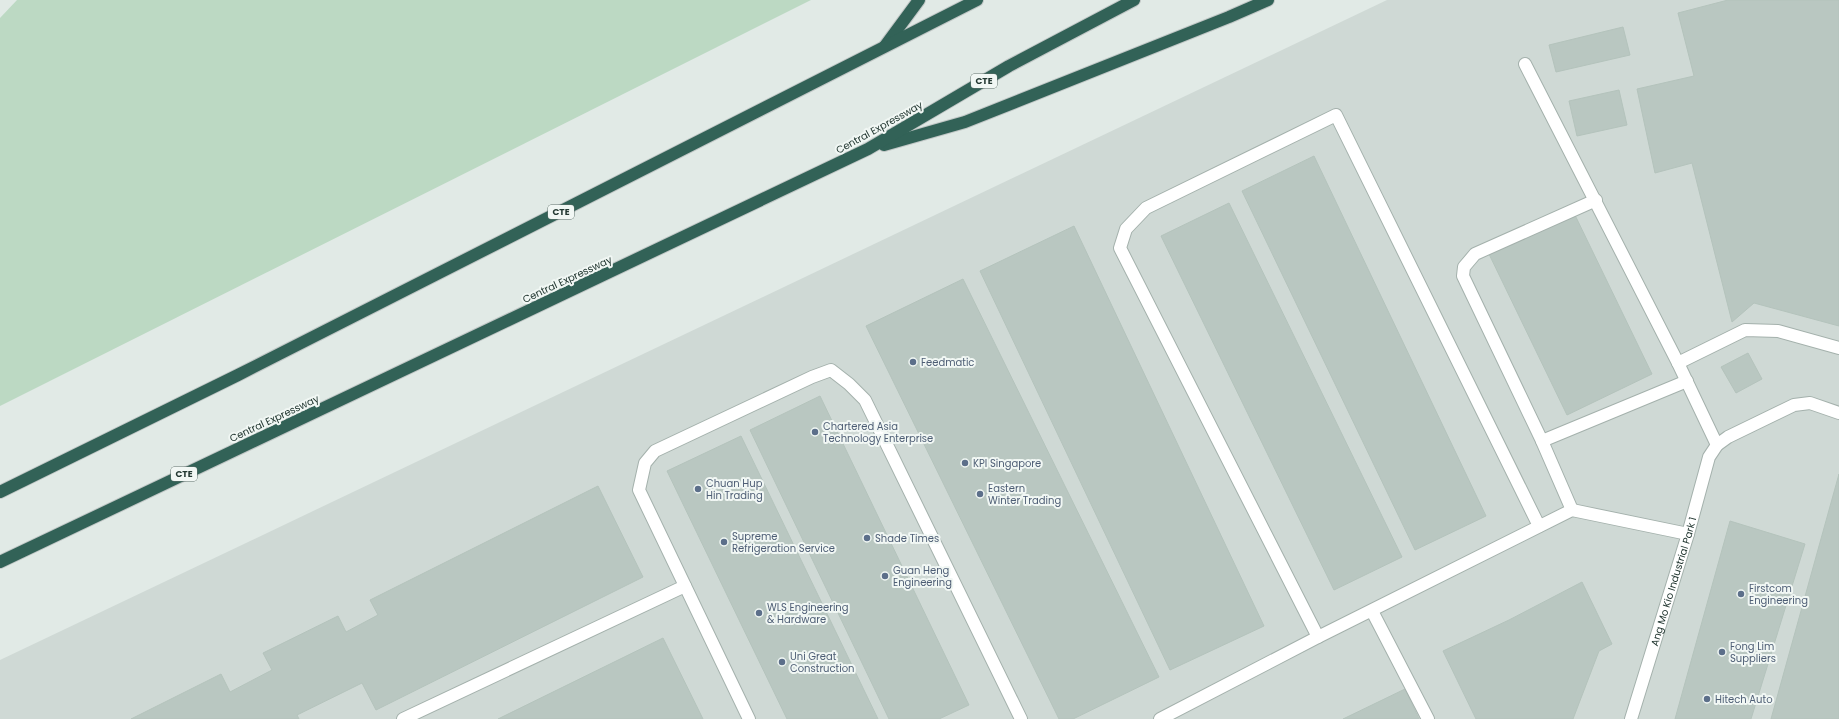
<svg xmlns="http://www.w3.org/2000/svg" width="1839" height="719" font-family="Poppins,sans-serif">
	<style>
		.built { fill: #cfd9d5 }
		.green { fill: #bcd9c3 }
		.building { fill: #b9c7c1; stroke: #b4c3bc }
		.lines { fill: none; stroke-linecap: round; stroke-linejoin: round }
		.minor-casing { stroke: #a4b1ac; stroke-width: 14 }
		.highway-casing { stroke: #c1c7c6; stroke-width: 14 }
		.minor { stroke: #fff; stroke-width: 12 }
		.highway { stroke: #326257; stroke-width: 12 }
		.service-dot { fill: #5c6f8a; stroke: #f1f7f4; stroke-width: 1.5 }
		.labels { text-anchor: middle; stroke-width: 4; stroke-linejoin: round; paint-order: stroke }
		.shield { fill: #f1f7f4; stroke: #61716c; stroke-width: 1 }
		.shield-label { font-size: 9px; font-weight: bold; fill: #233832 }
		.street-label { font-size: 10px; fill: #233832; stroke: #f1f7f4 }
		.service-label { font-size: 10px; fill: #4e5e75; stroke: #f1f7f4; text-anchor: start }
	</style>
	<rect width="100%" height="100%" fill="#e1eae6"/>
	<polygon class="built" points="1387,0 1839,0 1839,719 0,719 0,660"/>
	<polygon class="green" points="17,0 811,0 0,406 0,18"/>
	<g class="building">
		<polygon points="1728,0 1839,0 1839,326 1754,303 1732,322 1692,163 1655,173 1637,89 1694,76 1678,13"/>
		<polygon points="1623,27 1630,55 1556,72 1549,45"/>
		<polygon points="1619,90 1627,125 1577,136 1569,101"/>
		<polygon points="1314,156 1486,516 1415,550 1242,191"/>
		<polygon points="1229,203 1402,557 1334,590 1161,236"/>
		<polygon points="1573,211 1652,374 1567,415 1488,252"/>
		<polygon points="1074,226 1264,626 1170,670 980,271"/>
		<polygon points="963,279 1159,677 1073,719 1059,719 866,326"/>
		<polygon points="1748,353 1762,379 1736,393 1721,367"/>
		<polygon points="820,396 969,705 939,719 889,719 750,430"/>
		<polygon points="741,436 878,719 787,719 667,471"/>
		<polygon points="1839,474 1839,719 1771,719"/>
		<polygon points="598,486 643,577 376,710 362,683 297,715 299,719 131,719 221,674 230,692 272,670 263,653 338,616 346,632 378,615 370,600"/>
		<polygon points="1730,521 1805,544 1751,719 1675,719"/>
		<polygon points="1582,582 1612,644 1599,651 1573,719 1476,719 1443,651 1509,620"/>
		<polygon points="663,638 703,719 498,719"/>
		<polygon points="1405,689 1419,719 1343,719"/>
	</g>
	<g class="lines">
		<defs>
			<g id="minor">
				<polyline points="1525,64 1678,363 1717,445"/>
				<polyline points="1678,363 1745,330 1778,331 1839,348"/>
				<polyline points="1542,441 1687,381"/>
				<polyline points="1572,510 1542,441 1463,276 1464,267 1475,254 1596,200"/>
				<polyline points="1372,611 1428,719"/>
				<polyline points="1318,637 1120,248 1126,229 1146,208 1336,115 1539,526"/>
				<polyline points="403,719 685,586"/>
				<polyline points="749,719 639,490 645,463 655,451 812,377 831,370 849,384 865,400 1021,719"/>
				<polyline points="1160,719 1318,637 1572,510 1688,534"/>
				<path id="s1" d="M1631 719 1688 534 1709 457 1717 445 1728 437 1794 405 1810 403 1839 413"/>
			</g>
			<g id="highway">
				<polyline points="885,46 919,0"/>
				<polyline points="884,145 965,122 1229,17 1268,0"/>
				<polyline points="0,492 238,375 977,0"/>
				<polyline points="0,562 868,149 1009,66 1134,0"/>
			</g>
		</defs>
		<use href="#minor" class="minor-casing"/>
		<use href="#highway" class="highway-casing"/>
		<use href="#minor" class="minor"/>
		<use href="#highway" class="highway"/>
	</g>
	<g class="service-dot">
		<circle cx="913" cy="362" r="4"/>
		<circle cx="815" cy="432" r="4"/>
		<circle cx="965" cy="463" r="4"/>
		<circle cx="698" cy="489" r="4"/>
		<circle cx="980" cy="494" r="4"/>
		<circle cx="867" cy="538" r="4"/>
		<circle cx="724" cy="542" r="4"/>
		<circle cx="885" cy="576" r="4"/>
		<circle cx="1741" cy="594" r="4"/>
		<circle cx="759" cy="613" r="4"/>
		<circle cx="1722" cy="652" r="4"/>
		<circle cx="782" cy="662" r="4"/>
		<circle cx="1707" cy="699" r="4"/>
	</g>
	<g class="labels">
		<g class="shield">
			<rect x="971" y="74" width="26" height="14" rx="3"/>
			<rect x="548" y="205" width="26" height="14" rx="3"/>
			<rect x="171" y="467" width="26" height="14" rx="3"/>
		</g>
		<g class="shield-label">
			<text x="984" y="84">CTE</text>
			<text x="561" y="215">CTE</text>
			<text x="184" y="477">CTE</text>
		</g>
		<g class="street-label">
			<text transform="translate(879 127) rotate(-29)" y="4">Central Expressway</text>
			<text transform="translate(567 279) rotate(-25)" y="4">Central Expressway</text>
			<text transform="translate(274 418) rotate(-25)" y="4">Central Expressway</text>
			<text dy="4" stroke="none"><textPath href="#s1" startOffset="144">Ang Mo Kio Industrial Park 1</textPath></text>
		</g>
		<g class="service-label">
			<text x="921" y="366">Feedmatic</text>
			<text x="823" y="430">Chartered Asia<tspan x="823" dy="12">Technology Enterprise</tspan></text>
			<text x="973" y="467">KPI Singapore</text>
			<text x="706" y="487">Chuan Hup<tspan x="706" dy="12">Hin Trading</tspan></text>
			<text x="988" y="492">Eastern<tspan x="988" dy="12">Winter Trading</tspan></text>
			<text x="732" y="540">Supreme<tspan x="732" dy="12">Refrigeration Service</tspan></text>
			<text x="875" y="542">Shade Times</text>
			<text x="893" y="574">Guan Heng<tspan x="893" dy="12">Engineering</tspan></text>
			<text x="1749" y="592">Firstcom<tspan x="1749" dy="12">Engineering</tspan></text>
			<text x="767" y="611">WLS Engineering<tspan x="767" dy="12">&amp; Hardware</tspan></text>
			<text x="1730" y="650">Fong Lim<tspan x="1730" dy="12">Suppliers</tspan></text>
			<text x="790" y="660">Uni Great<tspan x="790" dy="12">Construction</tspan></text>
			<text x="1715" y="703">Hitech Auto</text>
		</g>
	</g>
</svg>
